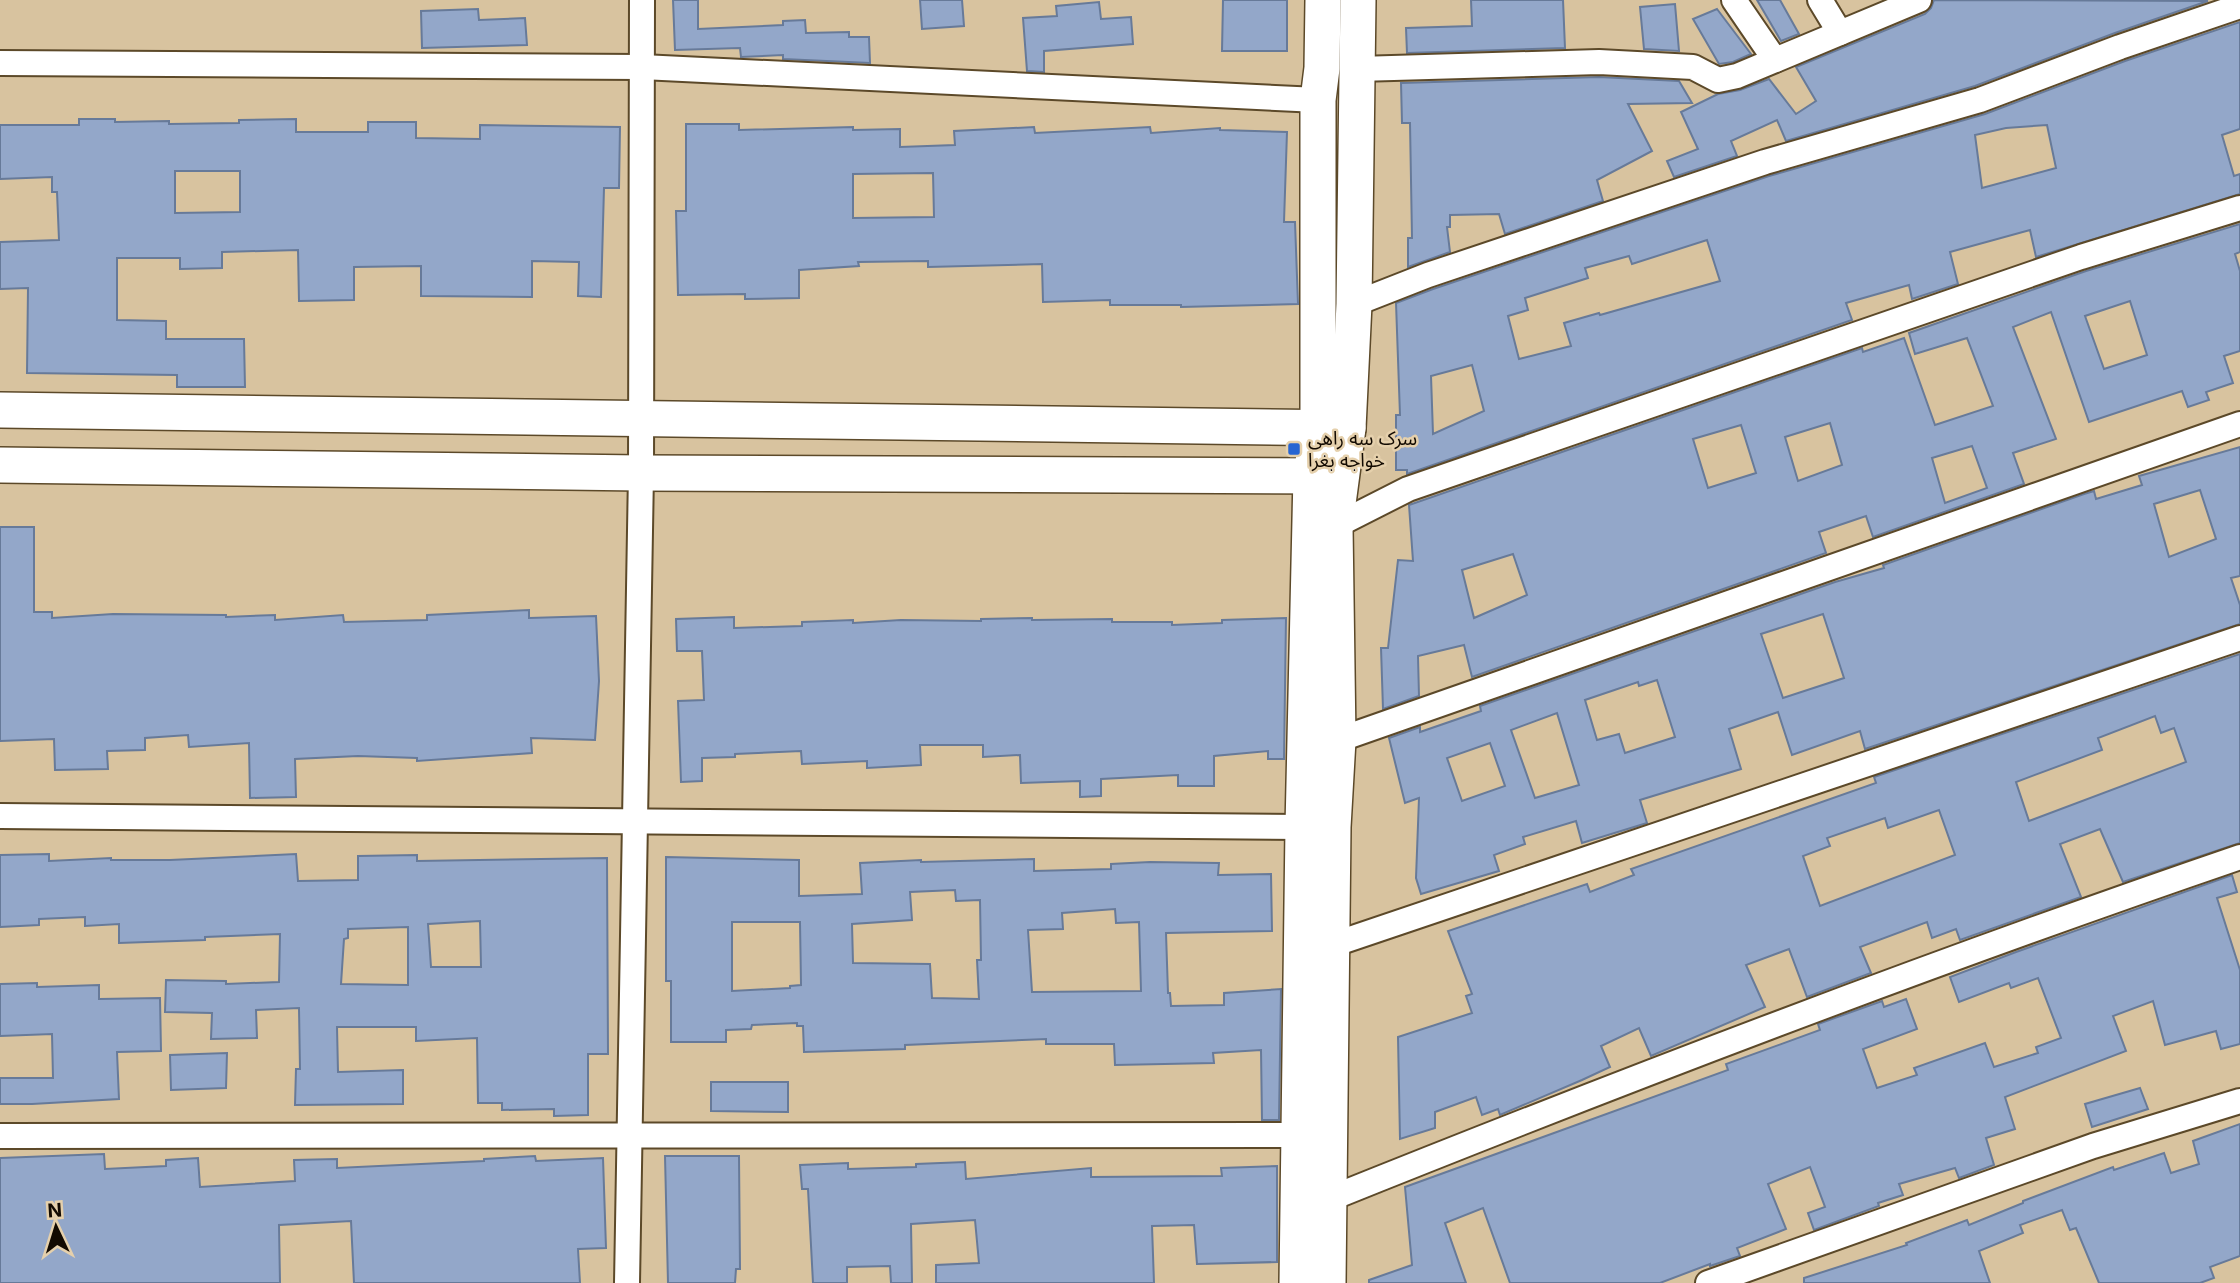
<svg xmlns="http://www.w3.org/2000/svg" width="2240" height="1283" font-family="Inter,'Noto Sans Arabic',sans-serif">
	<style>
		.building { fill: #93a7c9; stroke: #677a99; stroke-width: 2; fill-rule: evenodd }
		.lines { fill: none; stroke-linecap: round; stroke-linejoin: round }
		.minor-casing { stroke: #5c4929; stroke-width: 28 }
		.secondary-casing { stroke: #5c4929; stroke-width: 38 }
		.minor { stroke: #fff; stroke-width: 24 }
		.secondary { stroke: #fff; stroke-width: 35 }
		.poi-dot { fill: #2765d2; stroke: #e5d0ac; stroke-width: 2.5 }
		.labels { text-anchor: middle; stroke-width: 5; stroke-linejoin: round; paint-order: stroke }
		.poi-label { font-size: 19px; fill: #120a01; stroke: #e5d0ac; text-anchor: start }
	</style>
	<rect width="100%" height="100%" fill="#d8c39f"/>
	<g class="building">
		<polygon points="673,0 698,0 698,29 783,25 783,21 805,20 806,33 849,32 849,37 869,37 870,63 783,59 783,55 741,57 740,48 675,50"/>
		<polygon points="920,0 962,0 964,26 922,29"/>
		<polygon points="1223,0 1287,0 1287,51 1222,51"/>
		<polygon points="1471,0 1563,0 1565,48 1407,53 1406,28 1472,26"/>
		<polygon points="1757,0 1780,0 1799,34 1781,41"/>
		<polygon points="1934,0 2208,1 2115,33 1975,86 1786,141 1777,120 1731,141 1737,156 1674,177 1667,161 1698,149 1681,112 1718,94 1740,90 1769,79 1796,114 1816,101 1796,67 1925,14 1931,8"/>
		<polygon points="1099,2 1101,19 1131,17 1133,44 1044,51 1044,72 1027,71 1023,18 1057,16 1056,6"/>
		<polygon points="1675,4 1679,51 1644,49 1640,7"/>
		<polygon points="478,9 479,20 525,18 527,45 422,48 421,11"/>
		<polygon points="1717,9 1751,54 1733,62 1719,64 1693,19"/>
		<path d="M2240 22V129L2222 135 2234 176 2240 174V194L2036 257 2030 230 1950 252 1958 284 1912 299 1909 285 1846 303 1852 320 1407 474V470H1396V415H1400L1396 303 1433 289 1769 176 1985 114 2125 61ZM2047 125 2056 168 1982 188 1975 135 2006 128ZM1707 240 1720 281 1600 315 1599 313 1564 323 1571 346 1519 359 1508 316 1528 310 1525 298 1588 278 1585 268 1629 256 1632 264ZM1472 365 1484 411 1433 434 1431 376Z"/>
		<polygon points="1599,77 1679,81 1692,103 1628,104 1652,151 1597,180 1603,201 1505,234 1499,214 1450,215 1450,227 1447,227 1450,252 1408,267 1408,238 1412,238 1410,123 1402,123 1401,83"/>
		<path d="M79 119H115V122L169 121V124L239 123V120L296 119V132H368V122H416V138L480 139V125L620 127 619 188H604L601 297 578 296 579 262 532 261V297L421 296V266L354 267V300L299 301 298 250 222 252V268L180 269V258H117V320L166 321V339H244L245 387H177V375L27 373 28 288 0 289V242L59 240 57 192H52V177L0 179V125H79ZM175 171H240V212L175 213Z"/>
		<path d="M686 124H739V130L853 127V130L900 129V147L955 145 954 131 1034 127 1035 133 1150 127 1151 133 1220 128V130L1287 132 1284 222H1295L1298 304 1181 307V305H1110V300L1043 302 1042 264 928 267V261L858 262 859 266 799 270V298L745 299V294L678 295 676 211H686ZM933 173 934 217 853 218V174Z"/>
		<path d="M2240 224V252L2235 254 2240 271V351L2224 356 2233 383 2206 392 2209 400 2188 407 2182 391 2089 422 2051 312 2013 327 2056 439 2013 453 2024 484 1873 537 1866 516 1819 532 1826 553 1472 677 1464 645 1418 656 1419 696 1383 709 1381 648H1388L1398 560 1413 561 1409 505 1862 348 1863 352 1904 338 1935 425 1993 406 1967 338 1915 354 1909 333 2086 271ZM2130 301 2147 355 2104 369 2085 316ZM1830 423 1842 465 1798 481 1785 437ZM1741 425 1756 473 1708 488 1693 439ZM1972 446 1987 488 1945 503 1932 458ZM1513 554 1527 595 1474 618 1462 570Z"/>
		<path d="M2240 447V576L2231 578 2240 605V624L1865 749 1860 731 1792 755 1778 712 1729 729 1741 769 1640 800 1647 823 1582 843 1576 821 1523 837 1525 844 1494 855 1499 871 1421 894 1416 878 1419 798 1405 803 1389 738 1420 727V732L1481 711 1480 706 1835 582 1884 568 1883 565 2084 494 2094 491 2096 499 2142 485 2139 476ZM2200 490 2216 539 2169 557 2154 504ZM1823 614 1844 678 1783 698 1761 634ZM1657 680 1675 737 1625 753 1619 734 1597 740 1585 700 1638 682 1639 686ZM1557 713 1579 785 1535 798 1511 730ZM1490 743 1505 786 1462 801 1447 758Z"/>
		<polygon points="0,527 34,527 34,612 52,612 52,618 113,614 226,615 226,617 275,615 275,620 343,615 344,622 427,620 427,615 529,610 529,618 596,616 599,681 595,740 531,738 532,753 417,761 417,758 358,756 295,759 296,797 250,798 249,743 189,747 188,735 145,738 145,750 107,751 108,769 55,770 54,739 0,741"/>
		<polygon points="734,617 734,628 802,626 802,622 853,620 853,623 901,620 981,621 981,619 1032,618 1032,620 1112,619 1112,622 1172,622 1172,625 1222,623 1222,620 1286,618 1284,759 1268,759 1268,751 1214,756 1214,786 1178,786 1178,775 1101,779 1101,796 1080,797 1080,781 1021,783 1020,755 983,757 983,745 920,745 921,765 867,768 867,761 802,764 801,751 735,754 735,757 702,758 702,781 681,782 678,701 704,700 702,651 677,651 676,619"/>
		<path d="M2240 654V843L2123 882 2100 829 2060 844 2081 897 1960 940 1956 929 1932 938 1927 922 1860 947 1871 973 1807 997 1789 949 1746 965 1765 1007 1651 1056 1639 1028 1601 1046 1610 1067 1582 1080 1500 1115 1498 1109 1482 1115 1476 1097 1435 1112V1128L1400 1139 1398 1037 1472 1013 1466 996 1472 994 1448 931 1587 884 1590 892 1634 875 1631 869 1876 783 1874 777ZM2155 716 2161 733 2174 728 2186 762 2029 821 2016 782 2102 750 2098 738ZM1939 810 1955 855 1820 906 1803 856 1830 846 1827 838 1885 818 1888 828Z"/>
		<path d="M49 854V861L111 858V860H170L296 854 298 881 358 880V856L417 855V861L607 858 608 1054H588V1115L554 1116V1109L502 1110V1103H478L477 1038 416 1041V1027H337L338 1072 403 1070V1104L295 1105 296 1069H300L299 1008 256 1010 257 1038 211 1039 212 1013 165 1012 166 980 226 981V984L279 982 280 934 205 937V940L119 943V924L85 926V917L39 919V925L0 927V855ZM480 921 481 967H431L428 924ZM408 927V985L341 984 344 939 348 938V929Z"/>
		<path d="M666 857 799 860V896L862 894 860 863 921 860V862L1034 859V871L1111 869V864L1150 862 1219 863 1218 875 1271 874 1272 931 1166 933 1168 993H1170L1171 1006 1224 1005V993L1281 989 1279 1120H1262L1261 1050 1213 1053 1214 1063 1115 1065 1114 1044H1046V1039L905 1045V1049L804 1052 803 1026H797V1023L752 1025 751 1029 726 1030V1042H671V981H666ZM955 890 956 901 980 900 981 960H977L979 999 932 998 930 964 853 963 852 924 912 920 910 892ZM1115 909 1116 923 1139 922 1141 991 1032 992 1028 930 1063 929 1062 913ZM732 922H800L801 985 790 986V988L732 991Z"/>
		<polygon points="2232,875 2237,892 2217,898 2240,970 2240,1044 2221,1049 2216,1031 2165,1045 2153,1001 2113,1016 2126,1051 2005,1097 2015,1129 1986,1138 1994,1165 1959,1178 1955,1168 1899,1184 1903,1195 1878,1203 1879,1206 1814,1230 1808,1213 1825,1207 1810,1167 1768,1184 1786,1229 1737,1248 1740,1256 1710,1266 1710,1264 1660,1283 1510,1283 1483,1208 1445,1223 1466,1283 1369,1283 1369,1280 1412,1265 1405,1187 1728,1070 1726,1064 1820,1030 1818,1024 1882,1001 1884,1007 1906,999 1917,1029 1863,1049 1877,1088 1917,1075 1914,1068 1985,1043 1994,1067 2038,1053 2036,1047 2061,1038 2038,978 2011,988 2009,983 1959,1002 1950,977 2016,952"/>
		<polygon points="37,983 37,987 99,985 99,999 160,998 161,1051 117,1052 119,1099 32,1104 0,1104 0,1078 53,1078 52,1034 0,1036 0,984"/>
		<polygon points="227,1053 226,1088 171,1090 170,1055"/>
		<polygon points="711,1082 788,1082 788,1112 711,1111"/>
		<polygon points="2140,1088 2148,1109 2092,1127 2085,1104"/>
		<polygon points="2240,1124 2240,1256 2210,1267 2214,1278 2200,1283 2099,1283 2076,1228 2070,1230 2062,1210 2020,1225 2023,1233 1979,1251 1990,1283 1804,1283 1804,1278 1907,1245 1906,1243 1967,1220 1969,1225 2023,1203 2023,1201 2113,1167 2114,1170 2164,1153 2171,1173 2199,1164 2193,1141"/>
		<polygon points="104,1154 105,1169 166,1166 166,1160 198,1158 200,1187 295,1181 294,1160 337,1159 337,1168 484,1161 484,1159 535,1156 536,1161 603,1158 606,1248 578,1249 580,1283 354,1283 351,1221 279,1225 280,1283 0,1283 0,1158"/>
		<polygon points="665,1156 739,1156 740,1269 736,1269 735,1283 668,1283"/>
		<polygon points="965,1162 966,1179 1091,1168 1091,1177 1222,1176 1221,1168 1277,1166 1277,1262 1197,1264 1194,1225 1152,1226 1154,1283 936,1283 936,1265 979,1263 975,1220 911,1224 912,1283 891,1283 890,1266 847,1267 847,1283 813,1283 808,1189 802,1189 800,1165 848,1163 848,1169 916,1167 916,1164"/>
	</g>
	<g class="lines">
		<defs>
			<g id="minor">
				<polyline points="1734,0 1775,60"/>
				<polyline points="1820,0 1840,33"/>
				<polyline points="0,63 642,67 1318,100"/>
				<polyline points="1358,69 1599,62 1693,67 1718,80 1737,76 1919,0"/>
				<polyline points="1354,304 1428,275 1765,162 1980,100 2120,47 2240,6"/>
				<polyline points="1335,526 1408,489 2081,257 2240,208"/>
				<polyline points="1338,740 2240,424"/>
				<polyline points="0,816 1303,827"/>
				<polyline points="1332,945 2240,638"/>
				<polyline points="0,1136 1300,1135"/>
				<path d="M1329 1199C1630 1078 1933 962 2240 857"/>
				<polyline points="627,1283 641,473 642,0"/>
				<polyline points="1708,1283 2093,1146 2240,1101"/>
			</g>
			<g id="secondary">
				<polyline points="0,410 1348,428"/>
				<polyline points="0,465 641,473 1340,476"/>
				<polyline points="1297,1283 1303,827 1311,476 1318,427 1318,100 1322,68 1323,0"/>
				<polyline points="1328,1283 1333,827 1338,740 1335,526 1348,428 1354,304 1358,0"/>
			</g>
		</defs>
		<use href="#minor" class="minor-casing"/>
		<use href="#secondary" class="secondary-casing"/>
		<use href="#minor" class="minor"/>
		<use href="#secondary" class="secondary"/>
	</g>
	<rect class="poi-dot" x="1287" y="442" width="14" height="14" rx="3.5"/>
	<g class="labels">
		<g class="poi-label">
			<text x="1308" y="445">سرک سه راهی<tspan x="1308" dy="22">خواجه بغرا</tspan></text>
		</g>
	</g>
	<g transform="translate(56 1227) rotate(356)" stroke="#e5d0ac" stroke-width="5" paint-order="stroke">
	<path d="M0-5L12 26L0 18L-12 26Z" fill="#120a01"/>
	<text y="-10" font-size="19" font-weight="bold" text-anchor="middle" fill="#120a01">N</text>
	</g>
</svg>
